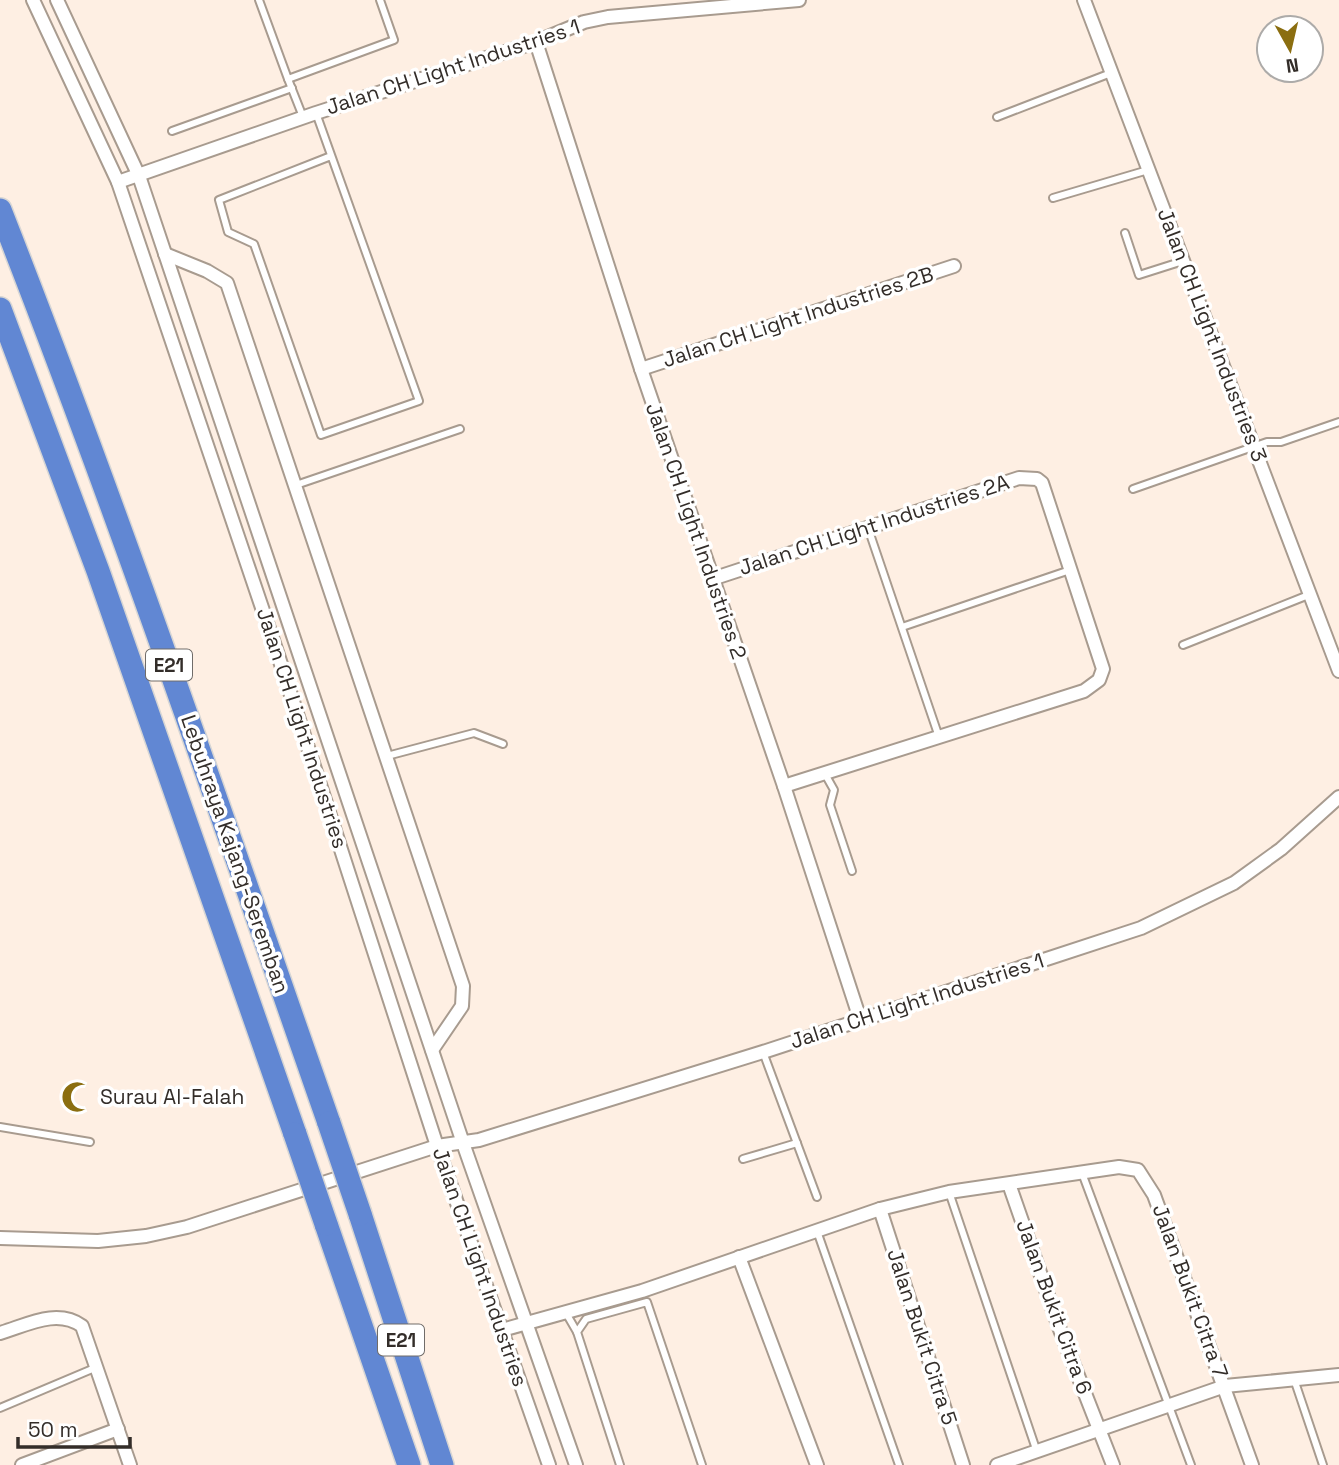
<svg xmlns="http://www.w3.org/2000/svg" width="1339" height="1465" font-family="'Space Grotesk',sans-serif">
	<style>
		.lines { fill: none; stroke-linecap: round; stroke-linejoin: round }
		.lane-casing { stroke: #a89b8f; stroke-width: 10 }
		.street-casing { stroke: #a89b8f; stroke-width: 16 }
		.highway-casing { stroke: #d6d5d4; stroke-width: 26 }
		.lane { stroke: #fff; stroke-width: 6 }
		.street { stroke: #fff; stroke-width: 12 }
		.highway { stroke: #6187d3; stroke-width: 23 }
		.highway-bridge-casing { stroke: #d6d5d4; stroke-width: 26; stroke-linecap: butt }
		.highway-bridge { stroke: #6187d3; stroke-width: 23 }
		.labels { text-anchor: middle; stroke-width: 7; stroke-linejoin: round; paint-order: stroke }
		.shield { fill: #fff; stroke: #706c69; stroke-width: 2 }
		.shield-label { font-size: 19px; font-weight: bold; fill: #332d29 }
		.street-label { font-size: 21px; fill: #332d29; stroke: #fff }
		.poi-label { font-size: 21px; fill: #332d29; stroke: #fff; text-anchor: start }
	</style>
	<rect width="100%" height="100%" fill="#feefe3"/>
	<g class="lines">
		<defs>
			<g id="lane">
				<polyline points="259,0 288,79"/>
				<polyline points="316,113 419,401 321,435 254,244 228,232 219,200 331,156"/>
				<polyline points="303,117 288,79 394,40 380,0"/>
				<polyline points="997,117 1111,73"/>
				<polyline points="172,131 292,88"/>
				<polyline points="1053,198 1148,170"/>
				<polyline points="1125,233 1139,275 1183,261"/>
				<polyline points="296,485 460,429"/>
				<polyline points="1133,489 1267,442 1281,442 1339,422"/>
				<polyline points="868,528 939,737"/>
				<polyline points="902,627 1070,570"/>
				<polyline points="1183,645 1311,594"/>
				<polyline points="387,756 474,733 503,744"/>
				<polyline points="825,774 834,790 830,805 852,871"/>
				<polyline points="763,1052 817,1197"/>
				<polyline points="0,1127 90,1142"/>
				<polyline points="743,1159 797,1143"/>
				<polyline points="1082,1173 1191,1465"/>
				<polyline points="949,1192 1037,1452"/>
				<polyline points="817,1231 899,1465"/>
				<polyline points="566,1313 577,1332"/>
				<polyline points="1294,1379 1323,1465"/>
				<polyline points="0,1408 97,1367"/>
				<polyline points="620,1465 577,1332 586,1319 647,1302 702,1465"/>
			</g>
			<g id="street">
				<polyline points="33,0 118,182 279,658 437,1146 549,1465"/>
				<polyline points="57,0 139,176 463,1143 576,1465"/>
				<polyline points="1084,0 1339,671"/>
				<polyline points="536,42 641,369 784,786 860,1019"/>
				<polyline points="118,182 316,113 536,42 584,22 608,17 799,0"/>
				<polyline points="165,254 207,271 227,283 463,986 462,1006 432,1050"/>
				<polyline points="641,369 954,266"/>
				<polyline points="712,579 1019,478 1037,479 1042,483 1103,669 1099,680 1084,691 784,786"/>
				<polyline points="1009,1184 1059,1327 1113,1465"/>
				<polyline points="880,1209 963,1465"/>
				<polyline points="0,1238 98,1241 146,1236 187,1227 437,1146 479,1140 763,1052 1141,928 1234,883 1281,849 1339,797"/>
				<polyline points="739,1257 817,1465"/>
				<polyline points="502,1330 642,1291 880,1209 949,1192 1119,1167 1138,1170 1154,1195 1252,1465"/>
				<path d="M0 1333C27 1325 57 1308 82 1326L130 1465"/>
				<polyline points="22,1465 118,1429"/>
				<polyline points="997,1465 1225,1386 1339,1375"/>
			</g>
			<g id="highway">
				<path d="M0 210C118 511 222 817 329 1123"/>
				<polyline points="0,309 98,571 295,1134"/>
				<polyline points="360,1214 442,1465"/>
				<polyline points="326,1224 409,1465"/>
			</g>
		</defs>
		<use href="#lane" class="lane-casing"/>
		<use href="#street" class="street-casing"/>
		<use href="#highway" class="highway-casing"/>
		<use href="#lane" class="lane"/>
		<use href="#street" class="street"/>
		<use href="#highway" class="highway"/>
		<defs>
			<g id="highway-bridge">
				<polyline points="329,1123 360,1214"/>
				<polyline points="295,1134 326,1224"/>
			</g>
		</defs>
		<use href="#highway-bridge" class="highway-bridge-casing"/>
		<use href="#highway-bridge" class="highway-bridge"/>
	</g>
	<defs>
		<symbol id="mosque-bare" viewBox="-9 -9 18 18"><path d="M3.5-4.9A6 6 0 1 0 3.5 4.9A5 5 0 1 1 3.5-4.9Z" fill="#8b6e10" stroke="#fff" stroke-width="2.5" paint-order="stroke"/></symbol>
	</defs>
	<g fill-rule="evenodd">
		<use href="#mosque-bare" x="55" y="1075" width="44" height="44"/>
	</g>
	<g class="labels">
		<g class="shield">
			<rect x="146" y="649.5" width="46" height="31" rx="5"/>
			<rect x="378" y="1324.5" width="46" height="31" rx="5"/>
		</g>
		<g class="shield-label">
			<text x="169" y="672">E21</text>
			<text x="401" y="1347">E21</text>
		</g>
		<g class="street-label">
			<text transform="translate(453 67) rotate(-18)" y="7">Jalan CH Light Industries 1</text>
			<text transform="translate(798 317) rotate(-18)" y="7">Jalan CH Light Industries 2B</text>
			<text transform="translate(1212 335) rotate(69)" y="7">Jalan CH Light Industries 3</text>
			<text transform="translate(874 525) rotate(-18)" y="7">Jalan CH Light Industries 2A</text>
			<text transform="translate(696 531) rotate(71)" y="7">Jalan CH Light Industries 2</text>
			<text transform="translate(302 728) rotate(72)" y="7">Jalan CH Light Industries</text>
			<text transform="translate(235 854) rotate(71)" y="7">Lebuhraya Kajang-Seremban</text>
			<text transform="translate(917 1001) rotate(-18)" y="7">Jalan CH Light Industries 1</text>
			<text transform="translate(480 1267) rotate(71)" y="7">Jalan CH Light Industries</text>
			<text transform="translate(1190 1291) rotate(70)" y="7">Jalan Bukit Citra 7</text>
			<text transform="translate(1054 1307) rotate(70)" y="7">Jalan Bukit Citra 6</text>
			<text transform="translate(922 1337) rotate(72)" y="7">Jalan Bukit Citra 5</text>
		</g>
		<g class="poi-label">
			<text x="100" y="1104">Surau Al-Falah</text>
		</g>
	</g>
	<g transform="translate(1290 49) rotate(172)"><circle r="33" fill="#ffffff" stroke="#adaba9" stroke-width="2"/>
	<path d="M0-5L12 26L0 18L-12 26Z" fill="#8b6e10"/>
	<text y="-10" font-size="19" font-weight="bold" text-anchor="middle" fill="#332d29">N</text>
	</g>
	<path d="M18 1437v10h112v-10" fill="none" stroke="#332d29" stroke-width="3.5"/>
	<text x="28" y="1437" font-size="21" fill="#332d29" stroke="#ffffff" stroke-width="5" paint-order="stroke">50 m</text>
</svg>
